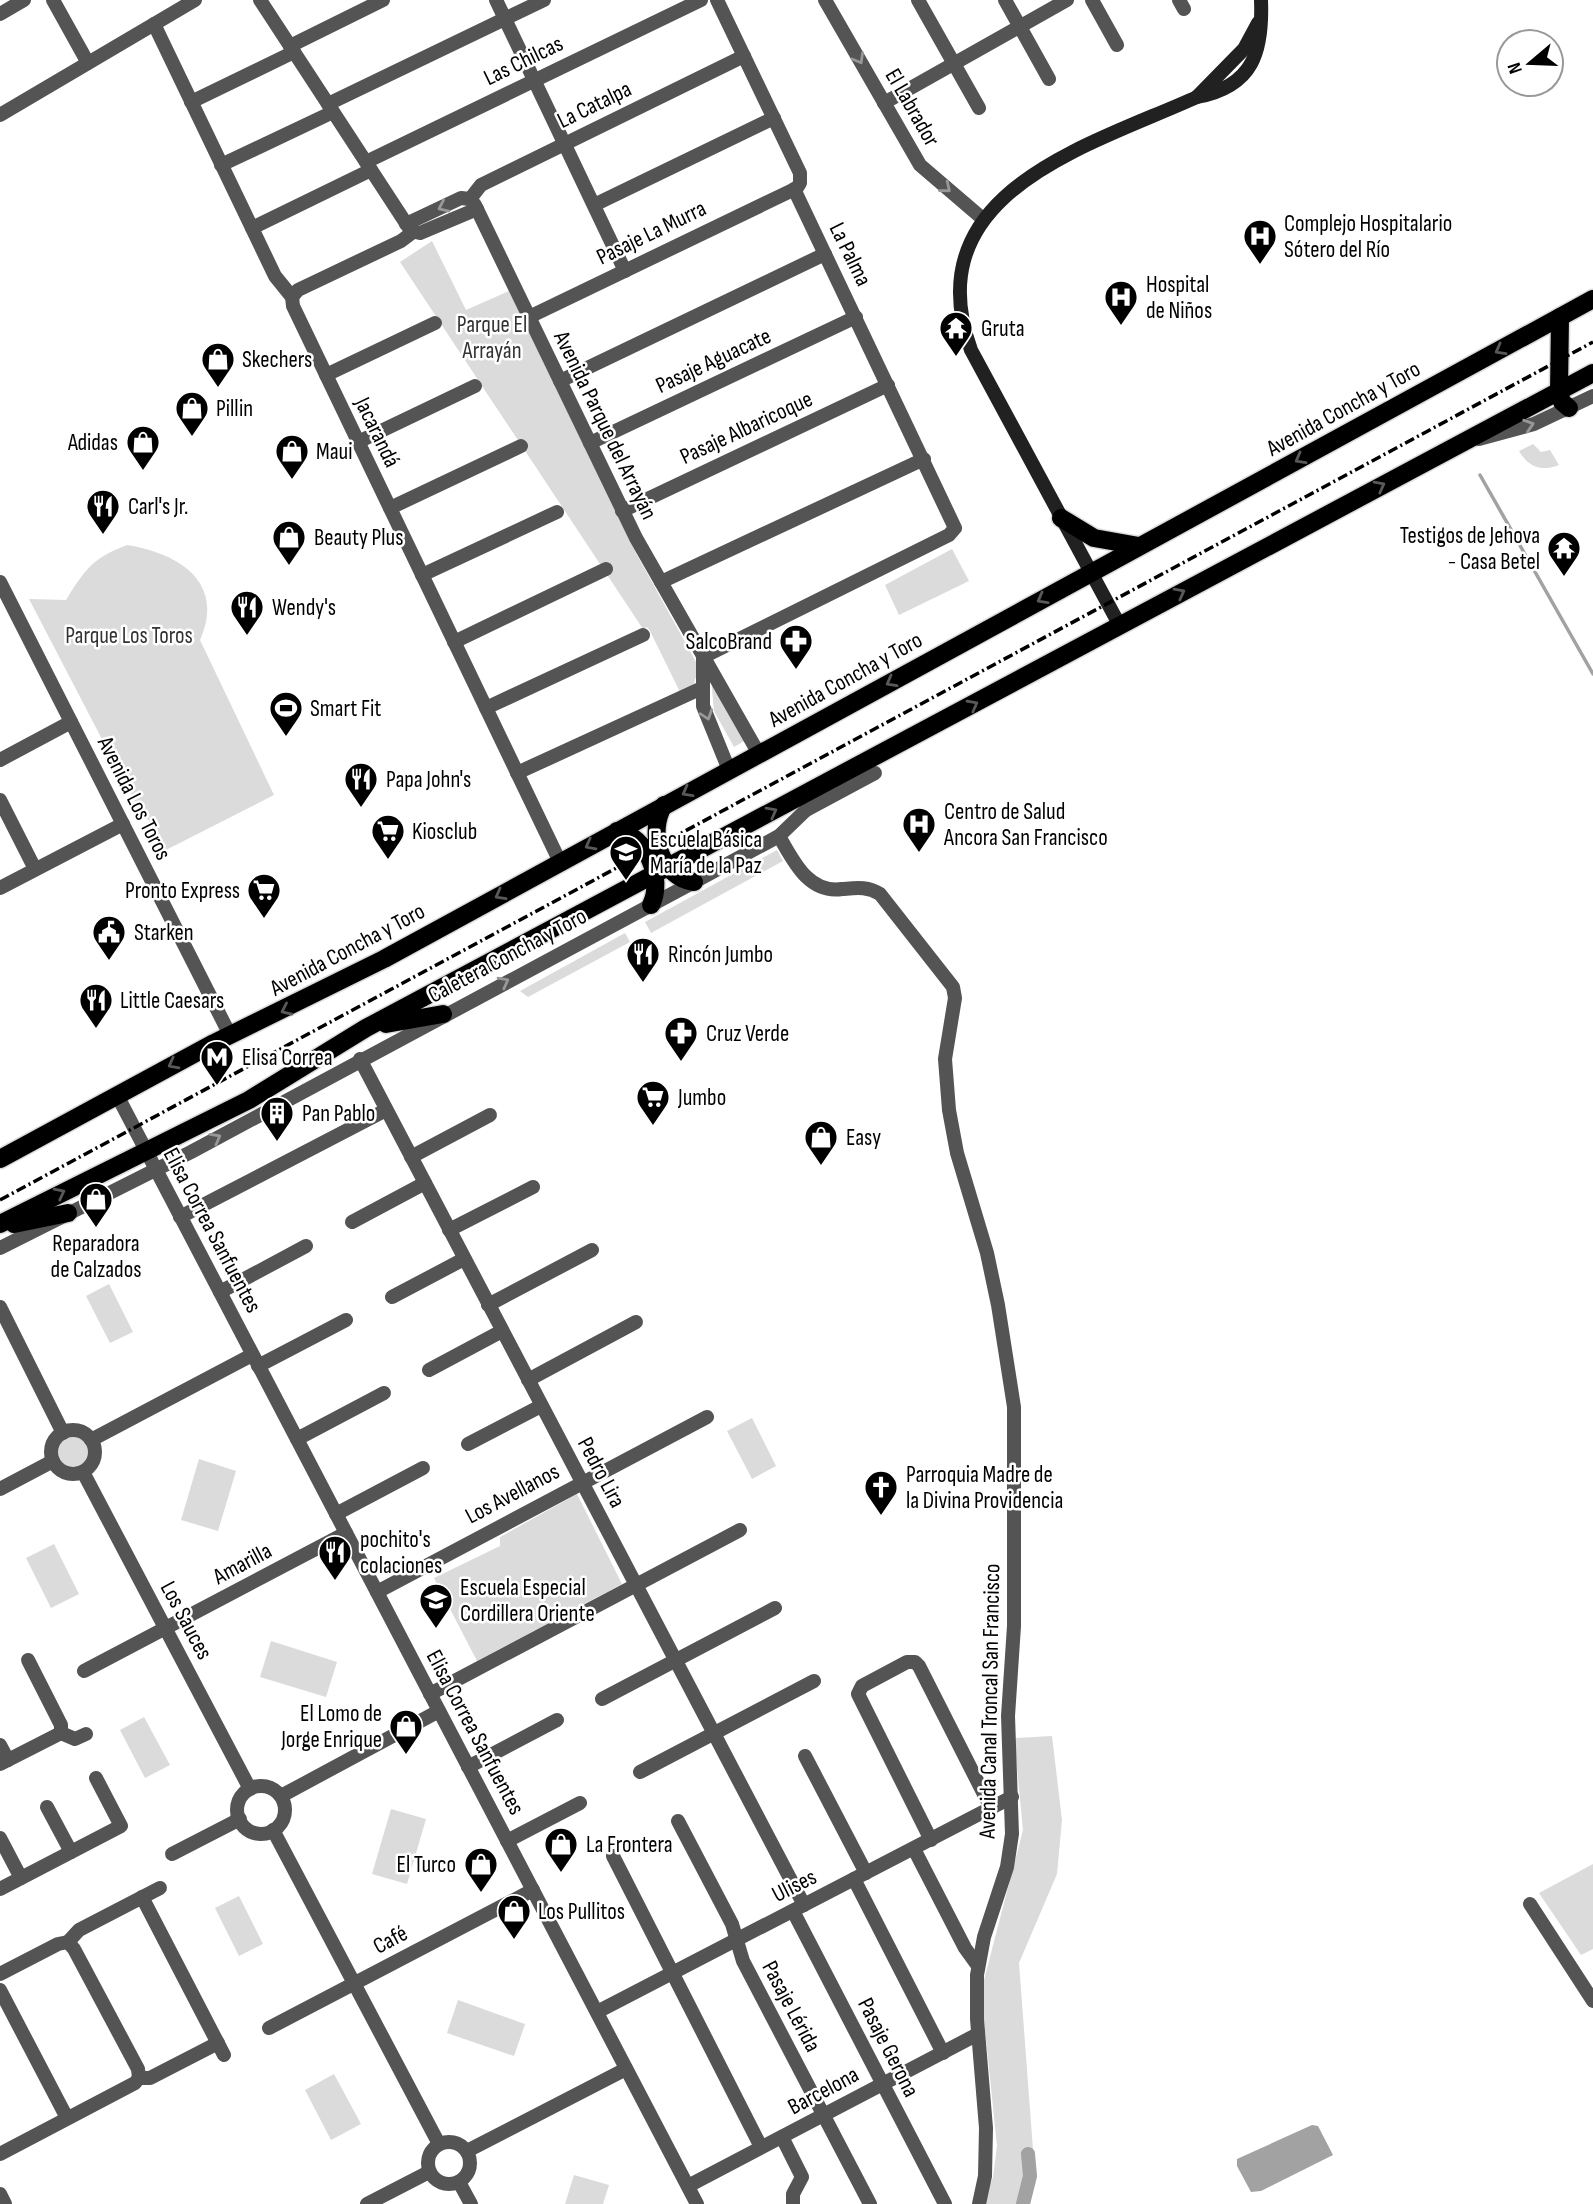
<svg xmlns="http://www.w3.org/2000/svg" width="1593" height="2204" font-family="'Sofia Sans Condensed',sans-serif">
	<style>
		.green { fill: #dbdbdb }
		.water { fill: #a2a2a2 }
		.lines { fill: none; stroke-linecap: round; stroke-linejoin: round }
		.stream { stroke: #a2a2a2; stroke-width: 3.5 }
		.canal { stroke: #a2a2a2; stroke-width: 14 }
		.primary-casing { stroke: #dbdbdb; stroke-width: 21 }
		.minor { stroke: #545454; stroke-width: 14 }
		.tertiary { stroke: #545454; stroke-width: 14 }
		.secondary { stroke: #212121; stroke-width: 14 }
		.primary { stroke: #000; stroke-width: 18 }
		.rail { stroke: #000; stroke-width: 3.5; stroke-dasharray: 10 3.5 2 3.5; stroke-linecap: butt }
		.oneway { stroke: #989898 }
		.oneway2 { stroke: #595959 }
		.labels { text-anchor: middle; stroke-width: 5; stroke-linejoin: round; paint-order: stroke }
		.street-label { font-size: 23px; fill: #000; stroke: #fff }
		.poi-label { font-size: 23px; fill: #000; stroke: #fff; text-anchor: start }
		.park-label { font-size: 23px; fill: #323232; stroke: #fff }
	</style>
	<rect width="100%" height="100%" fill="#fff"/>
	<g class="green">
		<polygon points="432,241 466,310 509,291 636,553 701,671 695,679 694,686 680,692 650,631 647,627 643,629 400,262"/>
		<path d="M1533 444 1541 452 1550 450 1559 465C1542 472 1528 467 1519 451Z"/>
		<path d="M127 545C177 553 226 581 200 640L274 795 160 853 151 834 157 826 142 816 29 599 66 600C85 569 93 558 127 545Z"/>
		<polygon points="952,549 969,581 899,615 885,585"/>
		<polygon points="711,678 746,740 734,747 714,711"/>
		<polygon points="777,850 783,861 651,933 645,922"/>
		<polygon points="625,933 630,942 528,997 520,991"/>
		<polygon points="109,1284 133,1332 110,1343 86,1296"/>
		<polygon points="752,1418 776,1466 752,1479 727,1431"/>
		<circle cx="73" cy="1452" r="19"/>
		<polygon points="199,1459 236,1471 218,1531 181,1520"/>
		<polygon points="577,1494 622,1584 477,1661 434,1578 500,1546 500,1537"/>
		<polygon points="54,1544 79,1594 51,1608 26,1558"/>
		<polygon points="271,1641 337,1662 326,1697 260,1677"/>
		<polygon points="144,1717 170,1765 145,1778 120,1730"/>
		<polygon points="1052,1736 1062,1820 1057,1874 1019,1963 1035,2176 1029,2204 983,2204 993,2177 997,2146 983,2010 984,1980 1023,1830 1014,1738"/>
		<polygon points="391,1809 426,1819 407,1884 372,1874"/>
		<polygon points="1593,1864 1593,1949 1581,1955 1539,1893"/>
		<polygon points="239,1896 263,1944 239,1956 215,1908"/>
		<polygon points="458,2000 525,2024 514,2056 447,2033"/>
		<polygon points="334,2074 361,2124 331,2140 305,2090"/>
		<polygon points="574,2175 609,2185 603,2204 565,2204"/>
	</g>
	<polygon class="water" points="1312,2125 1318,2126 1333,2155 1261,2191 1251,2192 1237,2166 1237,2159"/>
	<g class="lines">
		<polyline class="stream" points="1480,475 1593,674"/>
		<polyline class="canal" points="1023,2204 1030,2176 1028,2154"/>
		<defs>
			<g id="primary">
				<polyline points="1560,317 1559,392 1562,402 1569,408"/>
				<polyline points="1061,518 1094,538 1139,546"/>
				<path d="M664 805C647 832 660 877 694 882"/>
				<path d="M617 831C647 835 664 879 651 905"/>
				<polyline points="386,1024 443,1014"/>
				<polyline points="0,1159 214,1043 384,959 1593,299"/>
				<polyline points="0,1224 249,1100 366,1028 1593,373"/>
				<polyline points="14,1224 68,1213"/>
			</g>
		</defs>
		<use href="#primary" class="primary-casing"/>
		<g class="minor">
			<polyline points="53,0 88,63"/>
			<polyline points="496,0 625,271"/>
			<polyline points="918,0 979,108"/>
			<polyline points="1005,0 1049,79"/>
			<polyline points="1092,0 1117,45"/>
			<polyline points="1179,0 1184,9"/>
			<polyline points="0,14 24,0"/>
			<polyline points="154,24 275,276 292,297 293,306 560,862"/>
			<polyline points="290,46 383,0"/>
			<polyline points="191,102 294,52"/>
			<polyline points="884,103 1067,0"/>
			<polyline points="328,104 544,0"/>
			<polyline points="366,162 701,0"/>
			<polyline points="221,165 333,112"/>
			<polyline points="470,199 481,185 744,56"/>
			<polyline points="594,205 774,118"/>
			<polyline points="252,228 371,170"/>
			<polyline points="292,297 298,290 401,241 413,232"/>
			<polyline points="529,317 797,188 800,183 800,173 717,0"/>
			<polyline points="326,375 435,323"/>
			<polyline points="560,381 825,254"/>
			<polyline points="358,442 475,386"/>
			<polyline points="590,443 856,317"/>
			<polyline points="390,508 521,446"/>
			<polyline points="622,511 888,385"/>
			<polyline points="422,575 557,512"/>
			<polyline points="661,582 924,459"/>
			<polyline points="454,642 606,569"/>
			<polyline points="703,657 949,535 955,528 794,189"/>
			<polyline points="486,708 643,635"/>
			<polyline points="0,760 71,722"/>
			<polyline points="517,773 702,688"/>
			<polyline points="0,800 35,869"/>
			<polyline points="806,810 875,773"/>
			<path d="M779 836C793 860 808 894 842 889 856 888 867 886 880 894L953 987 955 998 945 1059 949 1110 957 1153 987 1253 998 1305 1014 1407V1626L1008 1716 1012 1834 1007 1867 984 1937 977 1975V2019L986 2128 985 2176 979 2204"/>
			<polyline points="0,888 123,824"/>
			<polyline points="360,1059 804,1905"/>
			<polyline points="411,1157 490,1115"/>
			<polyline points="180,1217 386,1110"/>
			<polyline points="352,1222 425,1183"/>
			<polyline points="449,1230 533,1187"/>
			<polyline points="220,1292 306,1246"/>
			<polyline points="392,1297 464,1259"/>
			<polyline points="488,1305 592,1250"/>
			<polyline points="0,1307 63,1433"/>
			<polyline points="258,1366 346,1320"/>
			<polyline points="429,1370 502,1331"/>
			<polyline points="528,1380 636,1322"/>
			<circle cx="73" cy="1452" r="22"/>
			<polyline points="297,1439 384,1393"/>
			<polyline points="91,1440 252,1355"/>
			<polyline points="468,1444 541,1406"/>
			<polyline points="83,1472 250,1789"/>
			<polyline points="0,1489 53,1461"/>
			<polyline points="336,1514 423,1468"/>
			<polyline points="377,1592 707,1417"/>
			<polyline points="28,1660 61,1725 61,1733"/>
			<polyline points="84,1671 346,1533"/>
			<polyline points="430,1694 740,1530"/>
			<polyline points="602,1699 775,1608"/>
			<polyline points="61,1733 75,1739 86,1734"/>
			<polyline points="0,1745 8,1760"/>
			<polyline points="805,1756 866,1873"/>
			<polyline points="0,1764 61,1733"/>
			<polyline points="468,1767 557,1720"/>
			<polyline points="640,1772 814,1681"/>
			<circle cx="261" cy="1810" r="24"/>
			<polyline points="281,1796 439,1711"/>
			<polyline points="47,1807 71,1852"/>
			<polyline points="678,1821 732,1924 743,1961 870,2204"/>
			<polyline points="273,1830 439,2144"/>
			<polyline points="0,1838 21,1878"/>
			<polyline points="931,1840 858,1694 862,1686 907,1662 915,1662 919,1666 991,1808"/>
			<polyline points="507,1841 580,1803"/>
			<polyline points="914,1849 965,1948 978,1966"/>
			<polyline points="172,1854 240,1819"/>
			<polyline points="613,1856 761,2147"/>
			<polyline points="854,1879 943,2053"/>
			<polyline points="0,1889 121,1826 96,1778"/>
			<polyline points="142,1897 224,2055"/>
			<polyline points="1530,1904 1593,2001"/>
			<polyline points="793,1911 945,2204"/>
			<polyline points="68,1942 74,1949 138,2069 139,2078"/>
			<polyline points="68,1942 79,1930 160,1888"/>
			<polyline points="0,1974 58,1944 68,1942"/>
			<polyline points="0,1990 67,2118"/>
			<polyline points="597,2012 1012,1797"/>
			<polyline points="269,2028 533,1890"/>
			<polyline points="139,2078 150,2078 218,2043"/>
			<polyline points="782,2137 802,2177 793,2194 793,2204"/>
			<circle cx="449" cy="2163" r="21"/>
			<polyline points="467,2151 626,2069"/>
			<polyline points="0,2154 135,2083 139,2078"/>
			<polyline points="459,2182 471,2204"/>
			<polyline points="688,2186 978,2034"/>
			<polyline points="367,2204 429,2172"/>
		</g>
		<g class="tertiary">
			<polyline points="260,0 411,231 420,233 477,209"/>
			<polyline points="825,0 920,165 983,219"/>
			<polyline points="0,115 195,0"/>
			<polyline points="406,224 461,198 470,199 475,205 636,538 759,754"/>
			<polyline points="1479,439 1534,424 1593,396"/>
			<polyline points="0,582 230,1035"/>
			<polyline points="703,658 703,706 729,770"/>
			<polyline points="117,1095 697,2204"/>
			<polyline points="0,1248 191,1152 694,882 779,836 806,810"/>
			<polyline points="0,2194 5,2204"/>
		</g>
		<g class="secondary">
			<polyline points="1197,97 1244,49 1258,23"/>
			<path d="M1120 626 971 350C914 192 1089 146 1197 97 1254 86 1263 51 1261 0"/>
		</g>
		<use href="#primary" class="primary"/>
		<polyline class="rail" points="0,1200 1593,342"/>
	</g>
	<defs><path id="oneway-chevron" d="M-2-3.5L2.5 0L-2 3.5" fill="none" stroke-width="1.6" stroke-linecap="round" stroke-linejoin="round" transform="scale(1.75)"/></defs>
	<g class="oneway">
		<use href="#oneway-chevron" transform="translate(859 59) rotate(60)"/>
		<use href="#oneway-chevron" transform="translate(946 188) rotate(39)"/>
		<use href="#oneway-chevron" transform="translate(443 207) rotate(155)"/>
		<use href="#oneway-chevron" transform="translate(1529 425) rotate(-18)"/>
		<use href="#oneway-chevron" transform="translate(707 715) rotate(71)"/>
		<use href="#oneway-chevron" transform="translate(504 982) rotate(-28)"/>
		<use href="#oneway-chevron" transform="translate(216 1138) rotate(-29)"/>
	</g>
	<g class="oneway2">
		<use href="#oneway-chevron" transform="translate(1500 350) rotate(151)"/>
		<use href="#oneway-chevron" transform="translate(1300 459) rotate(151)"/>
		<use href="#oneway-chevron" transform="translate(1380 486) rotate(-28)"/>
		<use href="#oneway-chevron" transform="translate(1180 593) rotate(-28)"/>
		<use href="#oneway-chevron" transform="translate(1042 599) rotate(151)"/>
		<use href="#oneway-chevron" transform="translate(891 682) rotate(151)"/>
		<use href="#oneway-chevron" transform="translate(973 705) rotate(-28)"/>
		<use href="#oneway-chevron" transform="translate(687 792) rotate(151)"/>
		<use href="#oneway-chevron" transform="translate(772 812) rotate(-28)"/>
		<use href="#oneway-chevron" transform="translate(590 845) rotate(152)"/>
		<use href="#oneway-chevron" transform="translate(500 895) rotate(151)"/>
		<use href="#oneway-chevron" transform="translate(286 1010) rotate(155)"/>
		<use href="#oneway-chevron" transform="translate(173 1064) rotate(152)"/>
		<use href="#oneway-chevron" transform="translate(60 1193) rotate(-27)"/>
	</g>
	<defs>
		<symbol id="hospital-pin" viewBox="-11 -11 22 30"><path d="M0 17L-7.5 6A9.5 9.5 0 1 1 7.5 6Z" fill="#000" stroke="#fff"/><path d="M-5-5h3v3.5h4V-5h3V5h-3V1.5h-4V5h-3Z" fill="#fff"/></symbol>
		<symbol id="temple-pin" viewBox="-11 -11 22 30"><path d="M0 17L-7.5 6A9.5 9.5 0 1 1 7.5 6Z" fill="#000" stroke="#fff"/><path d="M0-6L5-2H3V0L6.5 2.5H4V6H1.5V3h-3V6H-4V2.5H-6.5L-3 0V-2H-5Z" fill="#fff"/></symbol>
		<symbol id="shop-pin" viewBox="-11 -11 22 30"><path d="M0 17L-7.5 6A9.5 9.5 0 1 1 7.5 6Z" fill="#000" stroke="#fff"/><path d="M-5-2.5h2.3a2.7 3.5 0 0 1 5.4 0H5L5.5 6h-11ZM-1.5-2.5h3a1.5 2.3 0 0 0-3 0Z" fill="#fff"/></symbol>
		<symbol id="restaurant-pin" viewBox="-11 -11 22 30"><path d="M0 17L-7.5 6A9.5 9.5 0 1 1 7.5 6Z" fill="#000" stroke="#fff"/><path d="M-5-6h1v4h1v-4h1v4h1v-4h1v5L-1.5 .5V6h-2V.5L-5-1ZM5-6V6H3V1.5H1.5Q1.5-4 5-6Z" fill="#fff"/></symbol>
		<symbol id="pharmacy-pin" viewBox="-11 -11 22 30"><path d="M0 17L-7.5 6A9.5 9.5 0 1 1 7.5 6Z" fill="#000" stroke="#fff"/><path d="M-2-6h4v4h4v4h-4v4h-4v-4h-4v-4h4Z" fill="#fff"/></symbol>
		<symbol id="stadium-pin" viewBox="-11 -11 22 30"><path d="M0 17L-7.5 6A9.5 9.5 0 1 1 7.5 6Z" fill="#000" stroke="#fff"/><path d="M0-5a6.5 5 0 1 0 0 10a6.5 5 0 1 0 0-10ZM-3.5-1.8h7v3.6h-7Z" fill="#fff"/></symbol>
		<symbol id="supermarket-pin" viewBox="-11 -11 22 30"><path d="M0 17L-7.5 6A9.5 9.5 0 1 1 7.5 6Z" fill="#000" stroke="#fff"/><path d="M-6-5.5h2.5l.6 2H6L4.5 2H-2.5L-4.4-4H-6ZM-1.5 3.2a1.3 1.3 0 1 0 .1 0ZM3 3.2a1.3 1.3 0 1 0 .1 0Z" fill="#fff"/></symbol>
		<symbol id="school-pin" viewBox="-11 -11 22 30"><path d="M0 17L-7.5 6A9.5 9.5 0 1 1 7.5 6Z" fill="#000" stroke="#fff"/><path d="M0-5L7-2L0 1L-7-2ZM-4 1L0 2.5L4 1V4Q0 6-4 4Z" fill="#fff"/></symbol>
		<symbol id="civic-pin" viewBox="-11 -11 22 30"><path d="M0 17L-7.5 6A9.5 9.5 0 1 1 7.5 6Z" fill="#000" stroke="#fff"/><path d="M-.6-6.5H3V-4.5H.6V-3L4-1V1h2V6H-6V1h2V-1L-.6-3ZM-1.2 2.5V6h2.4V2.5Z" fill="#fff"/></symbol>
		<symbol id="metro-pin" viewBox="-11 -11 22 30"><path d="M0 17L-7.5 6A9.5 9.5 0 1 1 7.5 6Z" fill="#000" stroke="#fff"/><path d="M-5.5 5V-5H-3L0 0L3-5H5.5V5H3V-.5L0 4L-3-.5V5Z" fill="#fff"/></symbol>
		<symbol id="building-pin" viewBox="-11 -11 22 30"><path d="M0 17L-7.5 6A9.5 9.5 0 1 1 7.5 6Z" fill="#000" stroke="#fff"/><path d="M-4-6H4V6H1V3H-1V6H-4ZM-2.5-4.3h1.7v1.8h-1.7ZM.8-4.3h1.7v1.8H.8ZM-2.5-1h1.7V.8h-1.7ZM.8-1h1.7V.8H.8Z" fill="#fff"/></symbol>
		<symbol id="church-pin" viewBox="-11 -11 22 30"><path d="M0 17L-7.5 6A9.5 9.5 0 1 1 7.5 6Z" fill="#000" stroke="#fff"/><path d="M-1.2-6h2.4v3.5h3.3v2.4h-3.3V6h-2.4V-.1h-3.3v-2.4h3.3Z" fill="#fff"/></symbol>
	</defs>
	<g fill-rule="evenodd">
		<use href="#hospital-pin" x="1241" y="217" width="38" height="52"/>
		<use href="#hospital-pin" x="1102" y="278" width="38" height="52"/>
		<use href="#temple-pin" x="937" y="309" width="38" height="52"/>
		<use href="#shop-pin" x="199" y="340" width="38" height="52"/>
		<use href="#shop-pin" x="173" y="389" width="38" height="52"/>
		<use href="#shop-pin" x="124" y="423" width="38" height="52"/>
		<use href="#shop-pin" x="273" y="432" width="38" height="52"/>
		<use href="#restaurant-pin" x="84" y="487" width="38" height="52"/>
		<use href="#shop-pin" x="270" y="518" width="38" height="52"/>
		<use href="#temple-pin" x="1545" y="529" width="38" height="52"/>
		<use href="#restaurant-pin" x="228" y="588" width="38" height="52"/>
		<use href="#pharmacy-pin" x="777" y="622" width="38" height="52"/>
		<use href="#stadium-pin" x="267" y="689" width="38" height="52"/>
		<use href="#restaurant-pin" x="342" y="760" width="38" height="52"/>
		<use href="#hospital-pin" x="900" y="805" width="38" height="52"/>
		<use href="#supermarket-pin" x="369" y="812" width="38" height="52"/>
		<use href="#school-pin" x="607" y="833" width="38" height="52"/>
		<use href="#supermarket-pin" x="245" y="871" width="38" height="52"/>
		<use href="#civic-pin" x="90" y="913" width="38" height="52"/>
		<use href="#restaurant-pin" x="624" y="935" width="38" height="52"/>
		<use href="#restaurant-pin" x="77" y="981" width="38" height="52"/>
		<use href="#pharmacy-pin" x="662" y="1014" width="38" height="52"/>
		<use href="#metro-pin" x="198" y="1038" width="38" height="52"/>
		<use href="#supermarket-pin" x="634" y="1078" width="38" height="52"/>
		<use href="#building-pin" x="258" y="1094" width="38" height="52"/>
		<use href="#shop-pin" x="802" y="1118" width="38" height="52"/>
		<use href="#shop-pin" x="77" y="1180" width="38" height="52"/>
		<use href="#church-pin" x="862" y="1468" width="38" height="52"/>
		<use href="#restaurant-pin" x="316" y="1533" width="38" height="52"/>
		<use href="#school-pin" x="417" y="1581" width="38" height="52"/>
		<use href="#shop-pin" x="387" y="1707" width="38" height="52"/>
		<use href="#shop-pin" x="542" y="1825" width="38" height="52"/>
		<use href="#shop-pin" x="462" y="1845" width="38" height="52"/>
		<use href="#shop-pin" x="495" y="1892" width="38" height="52"/>
	</g>
	<g class="labels">
		<g class="street-label">
			<text transform="translate(523 60) rotate(-26)" y="8">Las Chilcas</text>
			<text transform="translate(594 104) rotate(-26)" y="8">La Catalpa</text>
			<text transform="translate(913 107) rotate(60)" y="8">El Labrador</text>
			<text transform="translate(651 232) rotate(-26)" y="8">Pasaje La Murra</text>
			<text transform="translate(851 254) rotate(64)" y="8">La Palma</text>
			<text transform="translate(713 360) rotate(-25)" y="8">Pasaje Aguacate</text>
			<text transform="translate(1343 408) rotate(-29)" y="8">Avenida Concha y Toro</text>
			<text transform="translate(606 425) rotate(64)" y="8">Avenida Parque del Arrayán</text>
			<text transform="translate(746 427) rotate(-25)" y="8">Pasaje Albaricoque</text>
			<text transform="translate(378 432) rotate(64)" y="8">Jacarandá</text>
			<text transform="translate(845 679) rotate(-29)" y="8">Avenida Concha y Toro</text>
			<text transform="translate(135 798) rotate(63)" y="8">Avenida Los Toros</text>
			<text transform="translate(347 949) rotate(-28)" y="8">Avenida Concha y Toro</text>
			<text transform="translate(507 955) rotate(-28)" y="8">Caletera Concha y Toro</text>
			<text transform="translate(213 1230) rotate(62)" y="8">Elisa Correa Sanfuentes</text>
			<text transform="translate(602 1472) rotate(62)" y="8">Pedro Lira</text>
			<text transform="translate(512 1493) rotate(-28)" y="8">Los Avellanos</text>
			<text transform="translate(242 1563) rotate(-28)" y="8">Amarilla</text>
			<text transform="translate(187 1620) rotate(62)" y="8">Los Sauces</text>
			<text transform="translate(989 1701) rotate(-89)" y="8">Avenida Canal Troncal San Francisco</text>
			<text transform="translate(476 1732) rotate(62)" y="8">Elisa Correa Sanfuentes</text>
			<text transform="translate(794 1885) rotate(-27)" y="8">Ulises</text>
			<text transform="translate(390 1939) rotate(-28)" y="8">Café</text>
			<text transform="translate(792 2006) rotate(62)" y="8">Pasaje Lérida</text>
			<text transform="translate(889 2047) rotate(63)" y="8">Pasaje Gerona</text>
			<text transform="translate(823 2090) rotate(-28)" y="8">Barcelona</text>
		</g>
		<g class="poi-label">
			<text x="1284" y="231">Complejo Hospitalario<tspan x="1284" dy="26">Sótero del Río</tspan></text>
			<text x="1146" y="292">Hospital<tspan x="1146" dy="26">de Niños</tspan></text>
			<text x="981" y="336">Gruta</text>
			<text x="242" y="367">Skechers</text>
			<text x="216" y="416">Pillin</text>
			<text x="118" y="450" text-anchor="end">Adidas</text>
			<text x="316" y="459">Maui</text>
			<text x="128" y="514">Carl's Jr.</text>
			<text x="1540" y="543" text-anchor="end">Testigos de Jehova<tspan x="1540" dy="26">- Casa Betel</tspan></text>
			<text x="314" y="545">Beauty Plus</text>
			<text x="272" y="615">Wendy's</text>
			<text x="772" y="649" text-anchor="end">SalcoBrand</text>
			<text x="310" y="716">Smart Fit</text>
			<text x="386" y="787">Papa John's</text>
			<text x="944" y="819">Centro de Salud<tspan x="944" dy="26">Ancora San Francisco</tspan></text>
			<text x="412" y="839">Kiosclub</text>
			<text x="650" y="847">Escuela Básica<tspan x="650" dy="26">María de la Paz</tspan></text>
			<text x="240" y="898" text-anchor="end">Pronto Express</text>
			<text x="134" y="940">Starken</text>
			<text x="668" y="962">Rincón Jumbo</text>
			<text x="120" y="1008">Little Caesars</text>
			<text x="706" y="1041">Cruz Verde</text>
			<text x="242" y="1065">Elisa Correa</text>
			<text x="678" y="1105">Jumbo</text>
			<text x="302" y="1121">Pan Pablo</text>
			<text x="846" y="1145">Easy</text>
			<text x="96" y="1251" text-anchor="middle">Reparadora<tspan x="96" dy="26">de Calzados</tspan></text>
			<text x="906" y="1482">Parroquia Madre de<tspan x="906" dy="26">la Divina Providencia</tspan></text>
			<text x="360" y="1547">pochito's<tspan x="360" dy="26">colaciones</tspan></text>
			<text x="460" y="1595">Escuela Especial<tspan x="460" dy="26">Cordillera Oriente</tspan></text>
			<text x="382" y="1721" text-anchor="end">El Lomo de<tspan x="382" dy="26">Jorge Enrique</tspan></text>
			<text x="586" y="1852">La Frontera</text>
			<text x="456" y="1872" text-anchor="end">El Turco</text>
			<text x="538" y="1919">Los Pullitos</text>
		</g>
		<g class="park-label">
			<text x="492" y="332">Parque El<tspan x="492" dy="26">Arrayán</tspan></text>
			<text x="129" y="643">Parque Los Toros</text>
		</g>
	</g>
	<g transform="translate(1530 63) rotate(251)"><circle r="33" fill="#ffffff" stroke="#999999" stroke-width="2"/>
	<path d="M0-5L12 26L0 18L-12 26Z" fill="#000000"/>
	<text y="-10" font-size="19" font-weight="bold" text-anchor="middle" fill="#000000">N</text>
	</g>
</svg>
